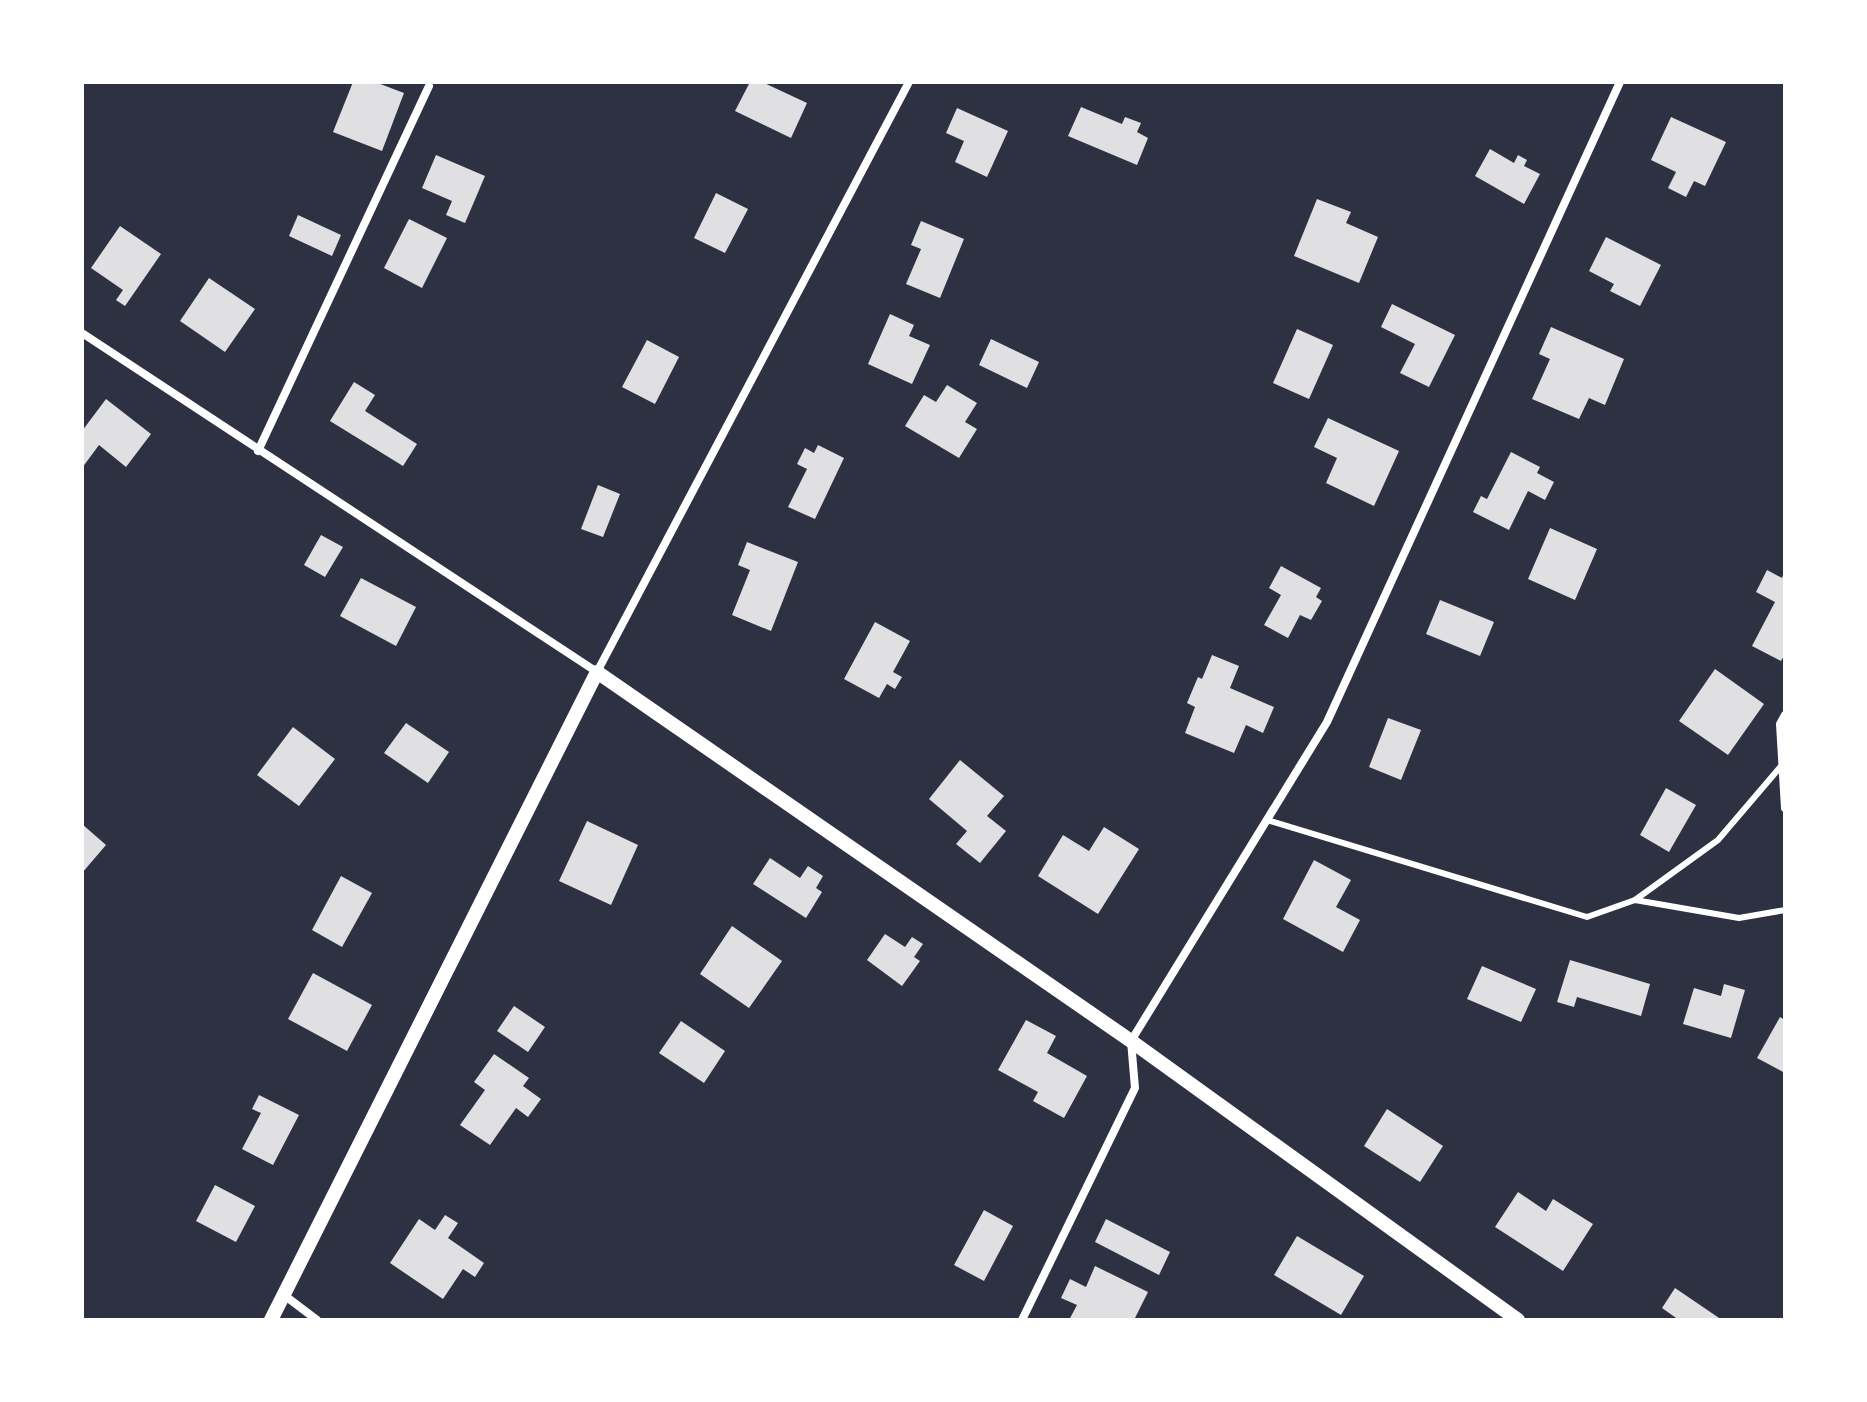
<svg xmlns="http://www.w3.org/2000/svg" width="1867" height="1402" font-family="Mulish,sans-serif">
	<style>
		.building { fill: #e0e0e3 }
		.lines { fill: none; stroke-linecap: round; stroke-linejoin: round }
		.service { stroke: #fff; stroke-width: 6 }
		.minor { stroke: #fff; stroke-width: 8 }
		.tertiary { stroke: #fff; stroke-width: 14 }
	</style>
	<rect width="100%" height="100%" fill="#2d3142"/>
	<g class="building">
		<polygon points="353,82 375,82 404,93 382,151 333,132"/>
		<polygon points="750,82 762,82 807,103 791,138 735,111"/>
		<polygon points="1081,107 1122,124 1125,117 1141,123 1137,132 1148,138 1137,165 1068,136"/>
		<polygon points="957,108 1008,131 987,177 955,162 964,141 946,133"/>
		<polygon points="1671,117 1726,142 1705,186 1694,181 1686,197 1668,188 1676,172 1651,160"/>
		<polygon points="1490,149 1514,163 1518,155 1527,160 1524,166 1540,174 1524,204 1475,176"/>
		<polygon points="436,155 485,176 465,223 446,215 452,201 422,188"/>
		<polygon points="716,193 748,209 725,253 694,238"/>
		<polygon points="1317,199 1351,212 1346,223 1378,237 1359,283 1294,256"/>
		<polygon points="298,215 341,235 332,256 289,236"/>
		<polygon points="409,219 447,238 422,288 384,268"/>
		<polygon points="921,221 964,239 940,298 906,284 921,249 911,245"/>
		<polygon points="120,226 161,254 125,306 116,300 123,290 91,268"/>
		<polygon points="1606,237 1661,265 1640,306 1610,291 1614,284 1589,271"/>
		<polygon points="209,278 255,309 225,352 180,321"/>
		<polygon points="1392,304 1455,335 1429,387 1400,373 1415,344 1381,327"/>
		<polygon points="890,314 914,325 909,336 930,345 912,384 868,364"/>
		<polygon points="1551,327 1624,359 1605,405 1589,398 1579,419 1532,399 1550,359 1539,354"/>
		<polygon points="1297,329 1333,345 1309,399 1273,383"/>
		<polygon points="991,339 1039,362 1027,388 979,365"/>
		<polygon points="647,340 679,357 655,404 622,387"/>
		<polygon points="354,382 375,395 365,411 417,444 403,466 330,421"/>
		<polygon points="947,385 977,403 965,422 977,429 959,458 905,426 924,395 936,402"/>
		<polygon points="106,399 151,434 126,467 99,445 82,468 82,431"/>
		<polygon points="1328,418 1399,451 1374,506 1326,483 1337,458 1314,447"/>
		<polygon points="818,445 844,458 815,519 788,507 807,469 797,464 805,448 814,453"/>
		<polygon points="1511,452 1540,467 1537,473 1554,482 1545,500 1528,491 1509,530 1473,512 1481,496 1487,499"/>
		<polygon points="598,485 620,494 603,537 581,529"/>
		<polygon points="1550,528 1597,549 1575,600 1528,579"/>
		<polygon points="321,535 343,547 325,577 304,565"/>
		<polygon points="747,542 798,562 771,631 732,615 750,570 738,565"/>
		<polygon points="1281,566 1321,588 1316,597 1322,601 1311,620 1300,615 1288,638 1264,625 1281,595 1269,588"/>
		<polygon points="1767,570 1782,578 1785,570 1785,654 1781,661 1752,646 1775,602 1756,592"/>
		<polygon points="361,578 416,607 396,646 340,616"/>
		<polygon points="1440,600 1494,622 1480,656 1426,634"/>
		<polygon points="875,622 910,641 893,672 902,677 895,689 887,684 879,698 844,679"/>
		<polygon points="1212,655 1239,666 1230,688 1274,707 1263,733 1246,725 1234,753 1185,733 1195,707 1187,703 1198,677 1202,679"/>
		<polygon points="1715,669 1764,704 1728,755 1679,721"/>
		<polygon points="1388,718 1421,730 1401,780 1369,767"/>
		<polygon points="406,723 449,752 428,783 384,753"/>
		<polygon points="293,727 335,759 299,806 257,775"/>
		<polygon points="960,760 1004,796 987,816 1006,831 980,863 956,844 967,831 929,799"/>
		<polygon points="1666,788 1696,805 1669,852 1640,835"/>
		<polygon points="587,821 638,845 611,905 559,881"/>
		<polygon points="82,824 106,845 82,873"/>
		<polygon points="1104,827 1139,849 1098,914 1038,876 1063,835 1089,851"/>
		<polygon points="770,858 800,878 808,866 823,876 816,888 822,892 806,918 753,884"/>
		<polygon points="1314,860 1351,880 1336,907 1360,920 1343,952 1283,919"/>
		<polygon points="341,876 372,893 342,947 312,930"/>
		<polygon points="732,926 782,961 749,1008 700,974"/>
		<polygon points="885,934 905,947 912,937 923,944 914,957 920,961 902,986 867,960"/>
		<polygon points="1570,960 1650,984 1641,1016 1577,997 1574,1007 1557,1002"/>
		<polygon points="1482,966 1536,989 1521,1022 1467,999"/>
		<polygon points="313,973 372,1005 347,1051 288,1019"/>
		<polygon points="1724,984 1745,990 1731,1038 1683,1024 1694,988 1721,996"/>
		<polygon points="514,1006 545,1027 528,1052 497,1031"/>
		<polygon points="1780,1017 1785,1020 1785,1073 1757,1058"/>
		<polygon points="1026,1020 1056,1036 1047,1053 1087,1076 1064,1118 1033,1101 1038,1092 998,1070"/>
		<polygon points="681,1021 725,1051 704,1083 659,1053"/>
		<polygon points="494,1054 529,1078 523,1086 541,1099 528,1117 516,1108 490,1145 460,1125 485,1090 474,1082"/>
		<polygon points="259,1095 299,1115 273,1165 242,1149 261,1113 252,1109"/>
		<polygon points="1387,1109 1443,1146 1420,1182 1364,1146"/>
		<polygon points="215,1185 255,1206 236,1242 196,1221"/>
		<polygon points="1518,1192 1546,1211 1553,1199 1593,1224 1563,1271 1495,1227"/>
		<polygon points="984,1210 1013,1226 984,1281 954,1265"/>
		<polygon points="445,1215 458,1223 448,1238 484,1263 475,1277 463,1269 443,1299 390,1263 419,1219 435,1230"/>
		<polygon points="1106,1219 1170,1252 1159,1275 1095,1242"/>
		<polygon points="1297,1236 1364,1276 1341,1315 1274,1275"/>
		<polygon points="1095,1266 1148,1292 1134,1320 1069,1320 1077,1305 1061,1298 1070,1279 1086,1287"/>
		<polygon points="1675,1288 1722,1320 1679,1320 1662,1308"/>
	</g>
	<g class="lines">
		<g class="service">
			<polyline points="1267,820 1587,917 1635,900 1739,918 1785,910"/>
			<polyline points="1635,900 1718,840 1782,765"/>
		</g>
		<g class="minor">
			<polyline points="82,333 597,672 909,82"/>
			<polyline points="258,451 429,86"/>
			<polyline points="1785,715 1780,724 1785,808"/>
			<polyline points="284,1295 317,1320"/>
			<polyline points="1022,1320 1135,1088 1131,1041 1327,722 1620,82"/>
		</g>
		<polyline class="tertiary" points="271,1320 597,672 1131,1041 1518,1320"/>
	</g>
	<rect width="1867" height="1402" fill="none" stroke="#ffffff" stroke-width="168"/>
</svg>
